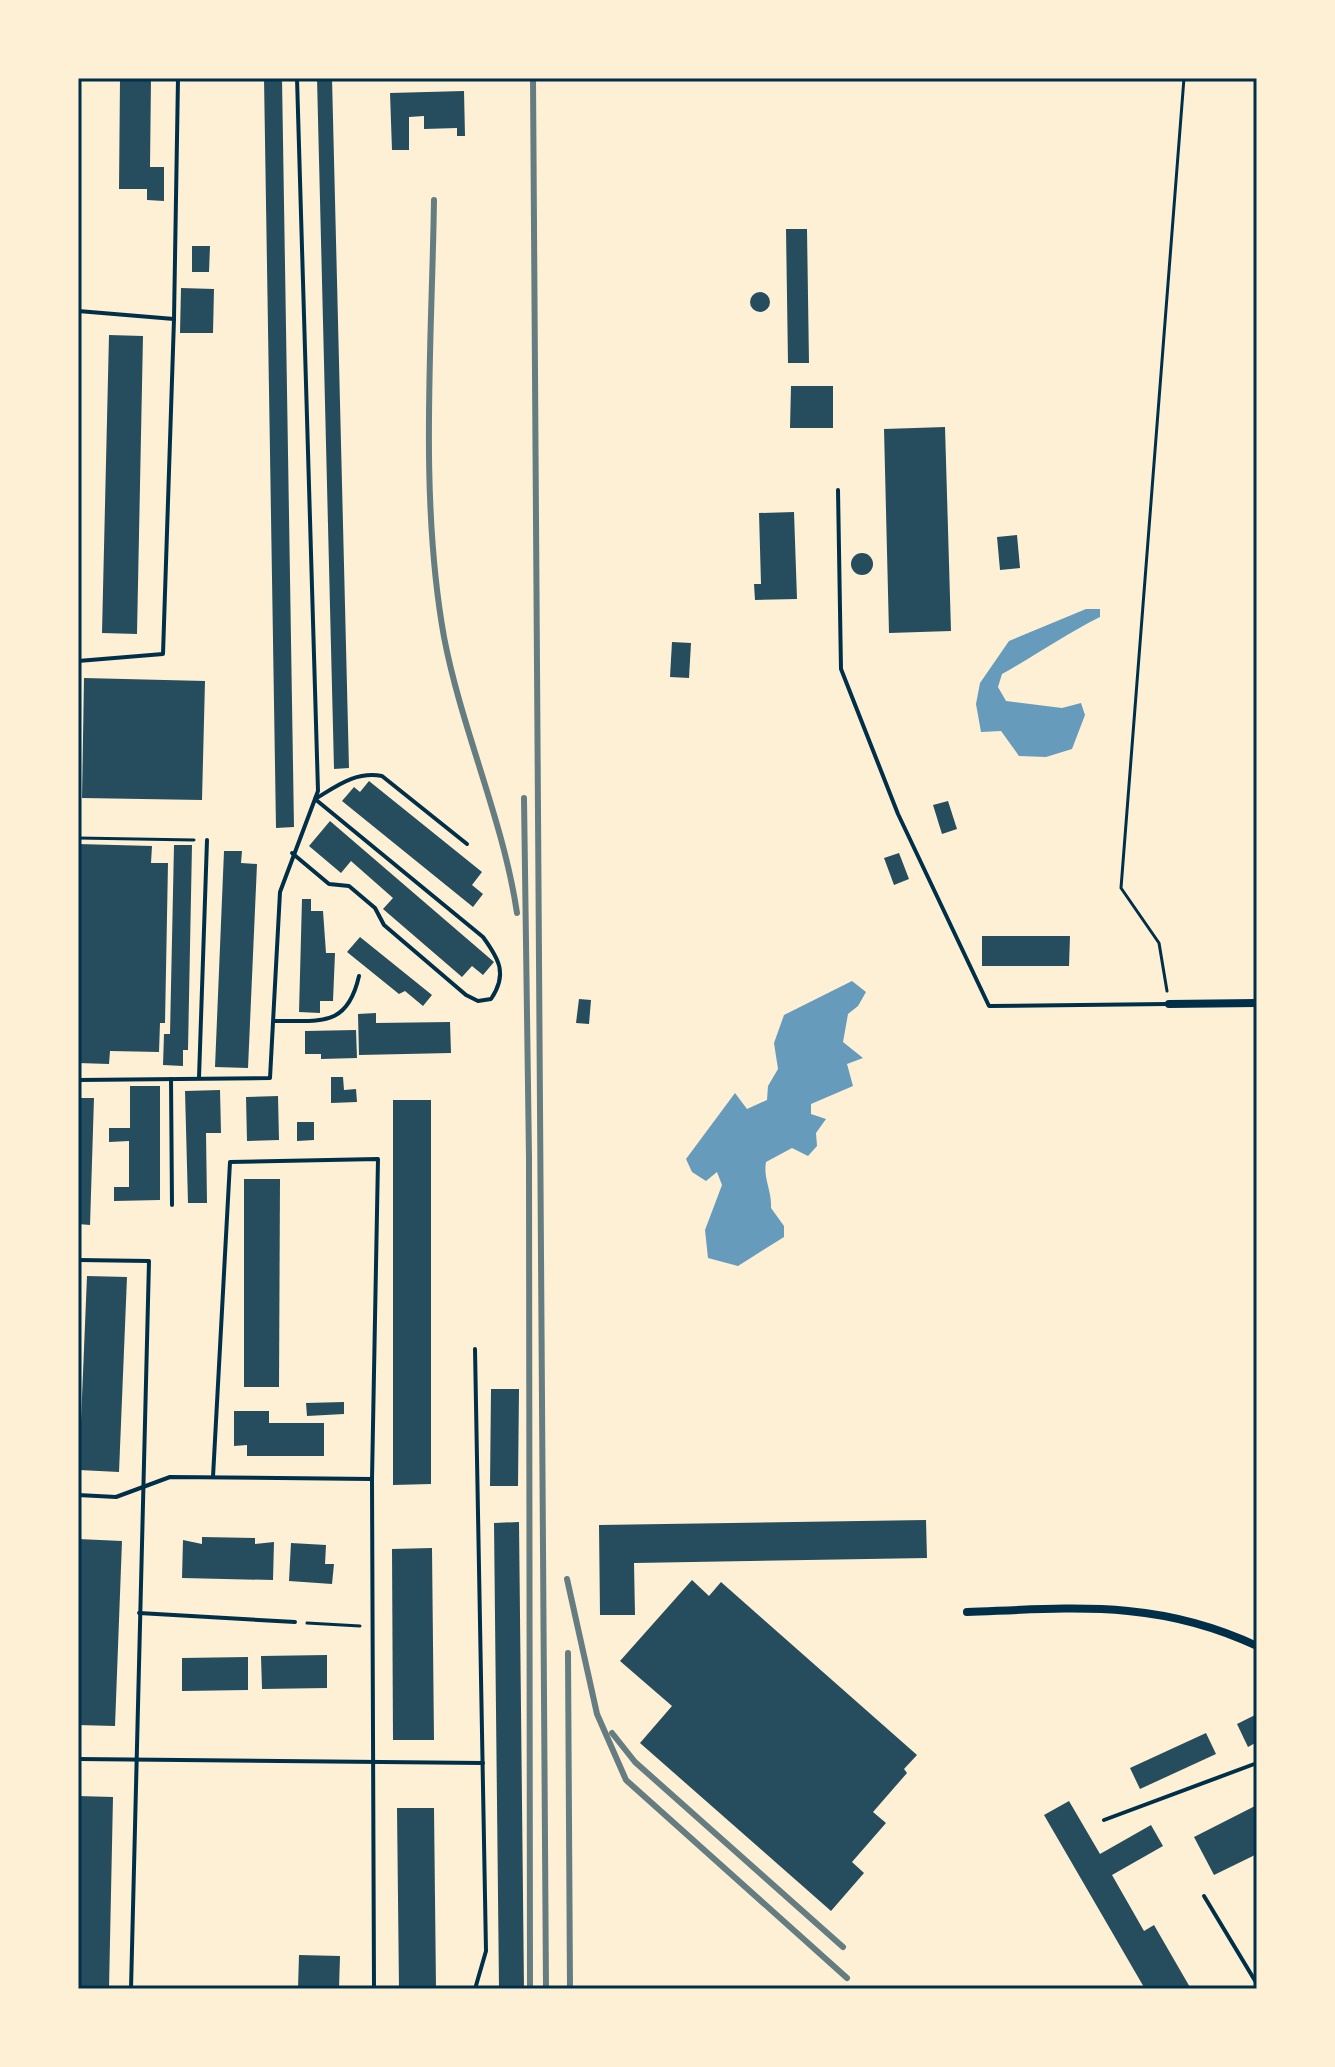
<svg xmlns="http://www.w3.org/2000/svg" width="1335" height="2067" font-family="Overpass,sans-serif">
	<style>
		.water { fill: #669bbc }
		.building { fill: #264d5e }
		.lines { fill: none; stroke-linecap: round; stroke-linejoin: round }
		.path { stroke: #003049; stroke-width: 3 }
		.service { stroke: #003049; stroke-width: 4 }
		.minor { stroke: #003049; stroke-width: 8 }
		.rail { stroke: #657d81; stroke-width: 6 }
		.neatline { fill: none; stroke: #003049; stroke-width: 3 }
	</style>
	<rect width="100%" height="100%" fill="#fdf0d5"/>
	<g class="water">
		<path d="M1086 609H1100V617C1066 634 1036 655 1002 674L998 687 1006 701 1062 708 1081 703 1085 715 1072 749 1046 757 1019 756 1001 731 981 732 976 704 980 683 1009 641Z"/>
		<path d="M852 981 866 992 858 1006 848 1014 843 1042 863 1058 847 1064 853 1086 811 1104V1114L826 1119 816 1133 817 1146 808 1156 792 1148 766 1162C763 1179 772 1190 771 1208L784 1226V1237L738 1266 708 1258 705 1230 722 1185 717 1172 706 1181 692 1172 686 1159 735 1093 747 1109 767 1100 768 1086 778 1069 774 1043 784 1015Z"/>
	</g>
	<g class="building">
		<polygon points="120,78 151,78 150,167 164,167 164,201 147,200 147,189 119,189"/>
		<polygon points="264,78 282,78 294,827 276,828"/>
		<polygon points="317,78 332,78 349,768 334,769"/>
		<polygon points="464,91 465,136 457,136 457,128 424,129 424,116 409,117 409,150 392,150 390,93"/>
		<polygon points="786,229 807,229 809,363 788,363"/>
		<polygon points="192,246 210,246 209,272 192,272"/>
		<polygon points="181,288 214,289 213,333 180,333"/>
		<circle cx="760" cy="302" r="10"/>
		<polygon points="109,335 143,336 137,634 102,633"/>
		<polygon points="791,386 833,386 833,428 790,428"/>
		<polygon points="945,427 951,631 889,633 884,429"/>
		<polygon points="794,512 797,599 755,600 754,584 761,584 759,513"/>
		<polygon points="1017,535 1020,568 1000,570 997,537"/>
		<circle cx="862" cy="564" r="11"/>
		<polygon points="672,642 691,643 689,678 670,677"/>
		<polygon points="84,678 205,681 202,800 82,798"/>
		<polygon points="369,781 482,872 472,885 483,894 473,907 342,801 354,787 360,792"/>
		<polygon points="948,801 957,829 942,834 933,805"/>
		<polygon points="330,821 494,962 483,975 472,966 462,977 383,909 393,898 351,861 341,873 309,846"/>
		<polygon points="78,844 152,846 151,863 168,863 165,1023 160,1023 159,1052 110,1051 109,1064 78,1063"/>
		<polygon points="174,845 192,845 188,1050 183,1050 183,1066 163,1065 164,1034 170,1034"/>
		<polygon points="224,851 242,851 241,863 257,864 248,1068 215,1067"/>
		<polygon points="899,853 909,879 894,885 884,858"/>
		<polygon points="302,899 311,899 311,911 323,911 326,953 335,953 333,1001 320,1001 320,1013 299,1012"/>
		<polygon points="982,936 1070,936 1069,966 982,966"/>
		<polygon points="360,937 432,995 423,1006 405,991 399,994 347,952"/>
		<polygon points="579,999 591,1000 589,1024 576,1023"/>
		<polygon points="376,1013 376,1023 450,1022 451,1053 359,1055 358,1014"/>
		<polygon points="356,1030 357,1058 321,1059 321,1054 305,1054 305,1031"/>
		<polygon points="331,1077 343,1077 344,1090 356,1089 357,1102 331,1103"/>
		<polygon points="130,1086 160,1086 160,1200 114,1201 114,1187 129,1187 129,1141 109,1142 109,1128 130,1128"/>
		<polygon points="220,1090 221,1133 206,1133 207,1203 188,1203 185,1091"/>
		<polygon points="278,1096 279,1140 247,1141 246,1097"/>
		<polygon points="78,1098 94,1098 90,1225 78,1224"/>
		<polygon points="393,1100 431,1100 431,1484 393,1485"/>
		<polygon points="297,1122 314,1122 314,1140 297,1141"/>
		<polygon points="244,1179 280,1179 279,1387 244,1387"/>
		<polygon points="87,1276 127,1277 119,1472 79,1470"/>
		<polygon points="491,1389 519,1389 518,1486 490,1486"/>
		<polygon points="344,1402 344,1414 307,1416 306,1403"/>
		<polygon points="234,1411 269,1411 269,1423 324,1423 324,1456 247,1456 247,1445 234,1446"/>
		<polygon points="926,1520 927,1558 634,1563 635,1615 600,1615 599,1525"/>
		<polygon points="519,1522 524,1989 499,1989 494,1523"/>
		<polygon points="202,1537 255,1538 255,1544 274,1542 273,1580 182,1578 183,1540 202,1544"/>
		<polygon points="78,1539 122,1541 115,1726 78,1725"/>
		<polygon points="291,1543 326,1545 325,1564 334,1564 332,1584 289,1581"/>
		<polygon points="432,1548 434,1740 393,1740 392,1549"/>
		<polygon points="692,1580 709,1596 721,1582 917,1755 904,1769 907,1773 873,1812 886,1823 852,1862 864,1873 831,1911 640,1743 672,1706 620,1661"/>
		<polygon points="327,1655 327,1688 262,1689 261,1656"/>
		<polygon points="248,1657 248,1690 182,1691 182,1658"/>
		<polygon points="1257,1714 1257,1742 1248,1747 1237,1724"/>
		<polygon points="1206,1733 1216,1754 1140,1789 1130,1768"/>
		<polygon points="78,1796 113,1797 109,1989 78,1989"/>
		<polygon points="1069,1801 1100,1854 1151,1825 1163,1846 1112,1875 1144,1931 1154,1925 1191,1989 1145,1989 1044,1815"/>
		<polygon points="1257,1805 1257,1854 1214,1875 1194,1837"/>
		<polygon points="397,1808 434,1808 436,1989 399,1989"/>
		<polygon points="299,1955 340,1956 339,1989 298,1989"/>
	</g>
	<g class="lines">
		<g class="path">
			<polyline points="78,838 194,840"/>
			<polyline points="1167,991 1159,943 1121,888 1184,78"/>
			<polyline points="307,1623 360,1626"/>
		</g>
		<g class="service">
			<polyline points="78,311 174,319 163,654 78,661"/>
			<polyline points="174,319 178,78"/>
			<polyline points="838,490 841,669 898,814 989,1006 1167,1004"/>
			<path d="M292 853 329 884 349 886 375 908 384 925 466 995 478 1001 491 999C508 974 499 959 483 937L315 799C337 786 356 771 382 776L467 844"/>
			<path d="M274 1021C319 1020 347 1029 359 976"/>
			<polyline points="199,1078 207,840"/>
			<polyline points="171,1079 172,1205"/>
			<polyline points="78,1080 270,1078 280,892 318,791 297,78"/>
			<polyline points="78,1260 149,1261 131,1989"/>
			<polyline points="475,1349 486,1951 475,1989"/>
			<polyline points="213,1477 230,1162 378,1159 372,1479"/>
			<polyline points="78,1495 116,1497 170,1477 372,1479 374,1989"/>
			<polyline points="139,1613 295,1622"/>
			<polyline points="78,1759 483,1763"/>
			<polyline points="1104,1820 1257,1763"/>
			<polyline points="1204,1896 1257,1984"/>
		</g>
		<g class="minor">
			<polyline points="1169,1004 1257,1003"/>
			<path d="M967 1612C1074 1608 1157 1599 1257 1646"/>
		</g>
		<g class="rail">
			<polyline points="533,78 546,1989"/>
			<path d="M434 200C432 341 419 498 444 637 462 731 503 819 517 913"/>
			<polyline points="524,798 529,1158 530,1989"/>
			<polyline points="567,1579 597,1714 626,1780 847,1978"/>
			<polyline points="568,1653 570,1989"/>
			<polyline points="612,1733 635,1762 843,1947"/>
		</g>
	</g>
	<rect width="1335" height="2067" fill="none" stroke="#fdf0d5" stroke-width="160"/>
	<rect x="80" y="80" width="1175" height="1907" class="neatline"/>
</svg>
